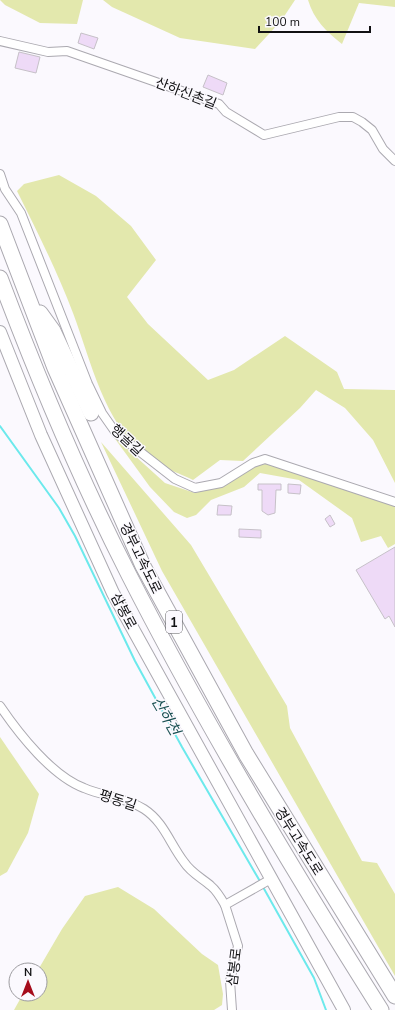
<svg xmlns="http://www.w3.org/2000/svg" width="395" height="1010" font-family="'Nunito Sans','Noto Sans KR',sans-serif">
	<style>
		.green { fill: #e3e8ad }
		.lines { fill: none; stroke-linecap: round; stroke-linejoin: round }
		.stream { stroke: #6ce9ec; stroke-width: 2 }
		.building { fill: #eedaf7; stroke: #c6c1c8 }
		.street-casing { stroke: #aba9b0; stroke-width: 10 }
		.secondary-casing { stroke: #aba9b0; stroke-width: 14 }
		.highway-casing { stroke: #aba9b0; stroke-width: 17 }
		.street { stroke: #fff; stroke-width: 8 }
		.secondary { stroke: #fff; stroke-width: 12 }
		.highway { stroke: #fff; stroke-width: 15 }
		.labels { text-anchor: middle; stroke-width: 3; stroke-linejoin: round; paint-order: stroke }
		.shield { fill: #fbf9fe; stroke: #57575a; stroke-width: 1 }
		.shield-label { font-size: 13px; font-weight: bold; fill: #111113 }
		.street-label { font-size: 14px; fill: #111113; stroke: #fbf9fe }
		.water-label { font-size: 15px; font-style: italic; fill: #1c5254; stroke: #fbf9fe }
	</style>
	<rect width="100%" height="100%" fill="#fbf9fe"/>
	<g class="green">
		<polygon points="0,0 83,0 77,24 40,23 5,5"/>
		<polygon points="103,0 295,0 281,21 255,49 180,38 112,7"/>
		<path d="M308 0H395V7L359 3 342 44C326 31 314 20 308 0Z"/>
		<path d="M59 175 96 196 131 226 156 260 127 297 148 324 208 380 234 370 285 336 337 372 344 389 395 390V483L373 440 345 408 316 390 300 408 243 461 220 460 193 480C181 474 156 465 146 457 103 420 92 364 73 313 57 271 37 231 17 191L24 184Z"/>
		<polygon points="113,436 165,483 195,493 227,484 253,463 253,466 273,463 392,504 395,507 395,544 388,548 381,536 361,542 352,518 299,480 260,473 244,487 211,500 196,515 187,518 174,512 150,487"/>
		<polygon points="101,442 191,545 287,706 290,728 362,861 377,863 395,894 395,976 162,571"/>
		<polygon points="0,737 39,794 28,833 7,872 0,876"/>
		<polygon points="118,887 154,909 202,954 218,965 223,994 222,1005 214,1010 14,1010 23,994 40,994 40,970 38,970 62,929 85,896"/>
	</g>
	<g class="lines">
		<g class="stream">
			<polyline points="0,426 59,508 75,536 135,661 182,747 261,883"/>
			<polyline points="263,887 314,978 326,1010"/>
		</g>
	</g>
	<g class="building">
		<polygon points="81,33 98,38 94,49 78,43"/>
		<polygon points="19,52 40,57 36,73 15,68"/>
		<polygon points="208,75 227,83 223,95 203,87"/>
		<polygon points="258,484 281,484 281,490 276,490 275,513 268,515 262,511 262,490 258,490"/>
		<polygon points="288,484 301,485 300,494 288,493"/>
		<polygon points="218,505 232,506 231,515 217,515"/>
		<polygon points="330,515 335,524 330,527 325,519"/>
		<polygon points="239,529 261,530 261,538 239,537"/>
		<polygon points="395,547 395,627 389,616 385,619 356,570"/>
	</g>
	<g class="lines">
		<defs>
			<g id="street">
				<polyline points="0,41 48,52 67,51 219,104 226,112 264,135 339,117 353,117 362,122 372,130 383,149 395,161"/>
				<polyline points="0,174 5,189 21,213 88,384 102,413 116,433 175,479 195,488 221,483 253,463 265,459 395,502"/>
				<path d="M0 706C19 734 52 776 84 788 103 796 127 798 144 809 164 822 170 844 184 862 191 873 202 878 211 886 217 891 221 898 225 905"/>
				<polyline points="232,1010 230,981 238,946 225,905 271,879"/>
			</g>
			<polyline id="secondary" points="0,332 41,435 113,593 344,1010"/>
			<g id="highway">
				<polyline points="0,224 55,368 143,566 246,754 395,996"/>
				<path d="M0 278C38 379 80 479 129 575 205 724 292 869 381 1010"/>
				<polyline points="40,313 53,331 91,413"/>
			</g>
		</defs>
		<use href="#street" class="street-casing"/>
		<use href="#secondary" class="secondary-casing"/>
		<use href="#highway" class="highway-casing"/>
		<use href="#street" class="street"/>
		<use href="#secondary" class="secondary"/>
		<use href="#highway" class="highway"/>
	</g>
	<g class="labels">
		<rect class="shield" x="166" y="611" width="16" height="22" rx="3"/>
		<g class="shield-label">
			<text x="174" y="627">1</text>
		</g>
		<g class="street-label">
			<text transform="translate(186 93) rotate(21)" y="5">산하신촌길</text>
			<text transform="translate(127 440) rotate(43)" y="5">행골길</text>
			<text transform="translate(141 558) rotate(64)" y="5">경부고속도로</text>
			<text transform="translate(124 611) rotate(62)" y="5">삼봉로</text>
			<text transform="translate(118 800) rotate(18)" y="5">평동길</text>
			<text transform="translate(299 841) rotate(58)" y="5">경부고속도로</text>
			<text transform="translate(234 967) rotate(-83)" y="5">삼봉로</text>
		</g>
		<g class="water-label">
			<text transform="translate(166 716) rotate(60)" y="5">산하천</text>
		</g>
	</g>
	<g transform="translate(28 982)"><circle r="19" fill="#fbf9fe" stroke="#9d9ca0"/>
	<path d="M0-3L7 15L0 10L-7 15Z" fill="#a50c1c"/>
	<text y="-6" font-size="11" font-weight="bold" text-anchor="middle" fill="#111113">N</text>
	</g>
	<path d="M259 26v6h111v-6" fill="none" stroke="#111113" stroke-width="2"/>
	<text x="265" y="26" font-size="12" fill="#111113" stroke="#fbf9fe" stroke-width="3" paint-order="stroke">100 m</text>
</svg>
